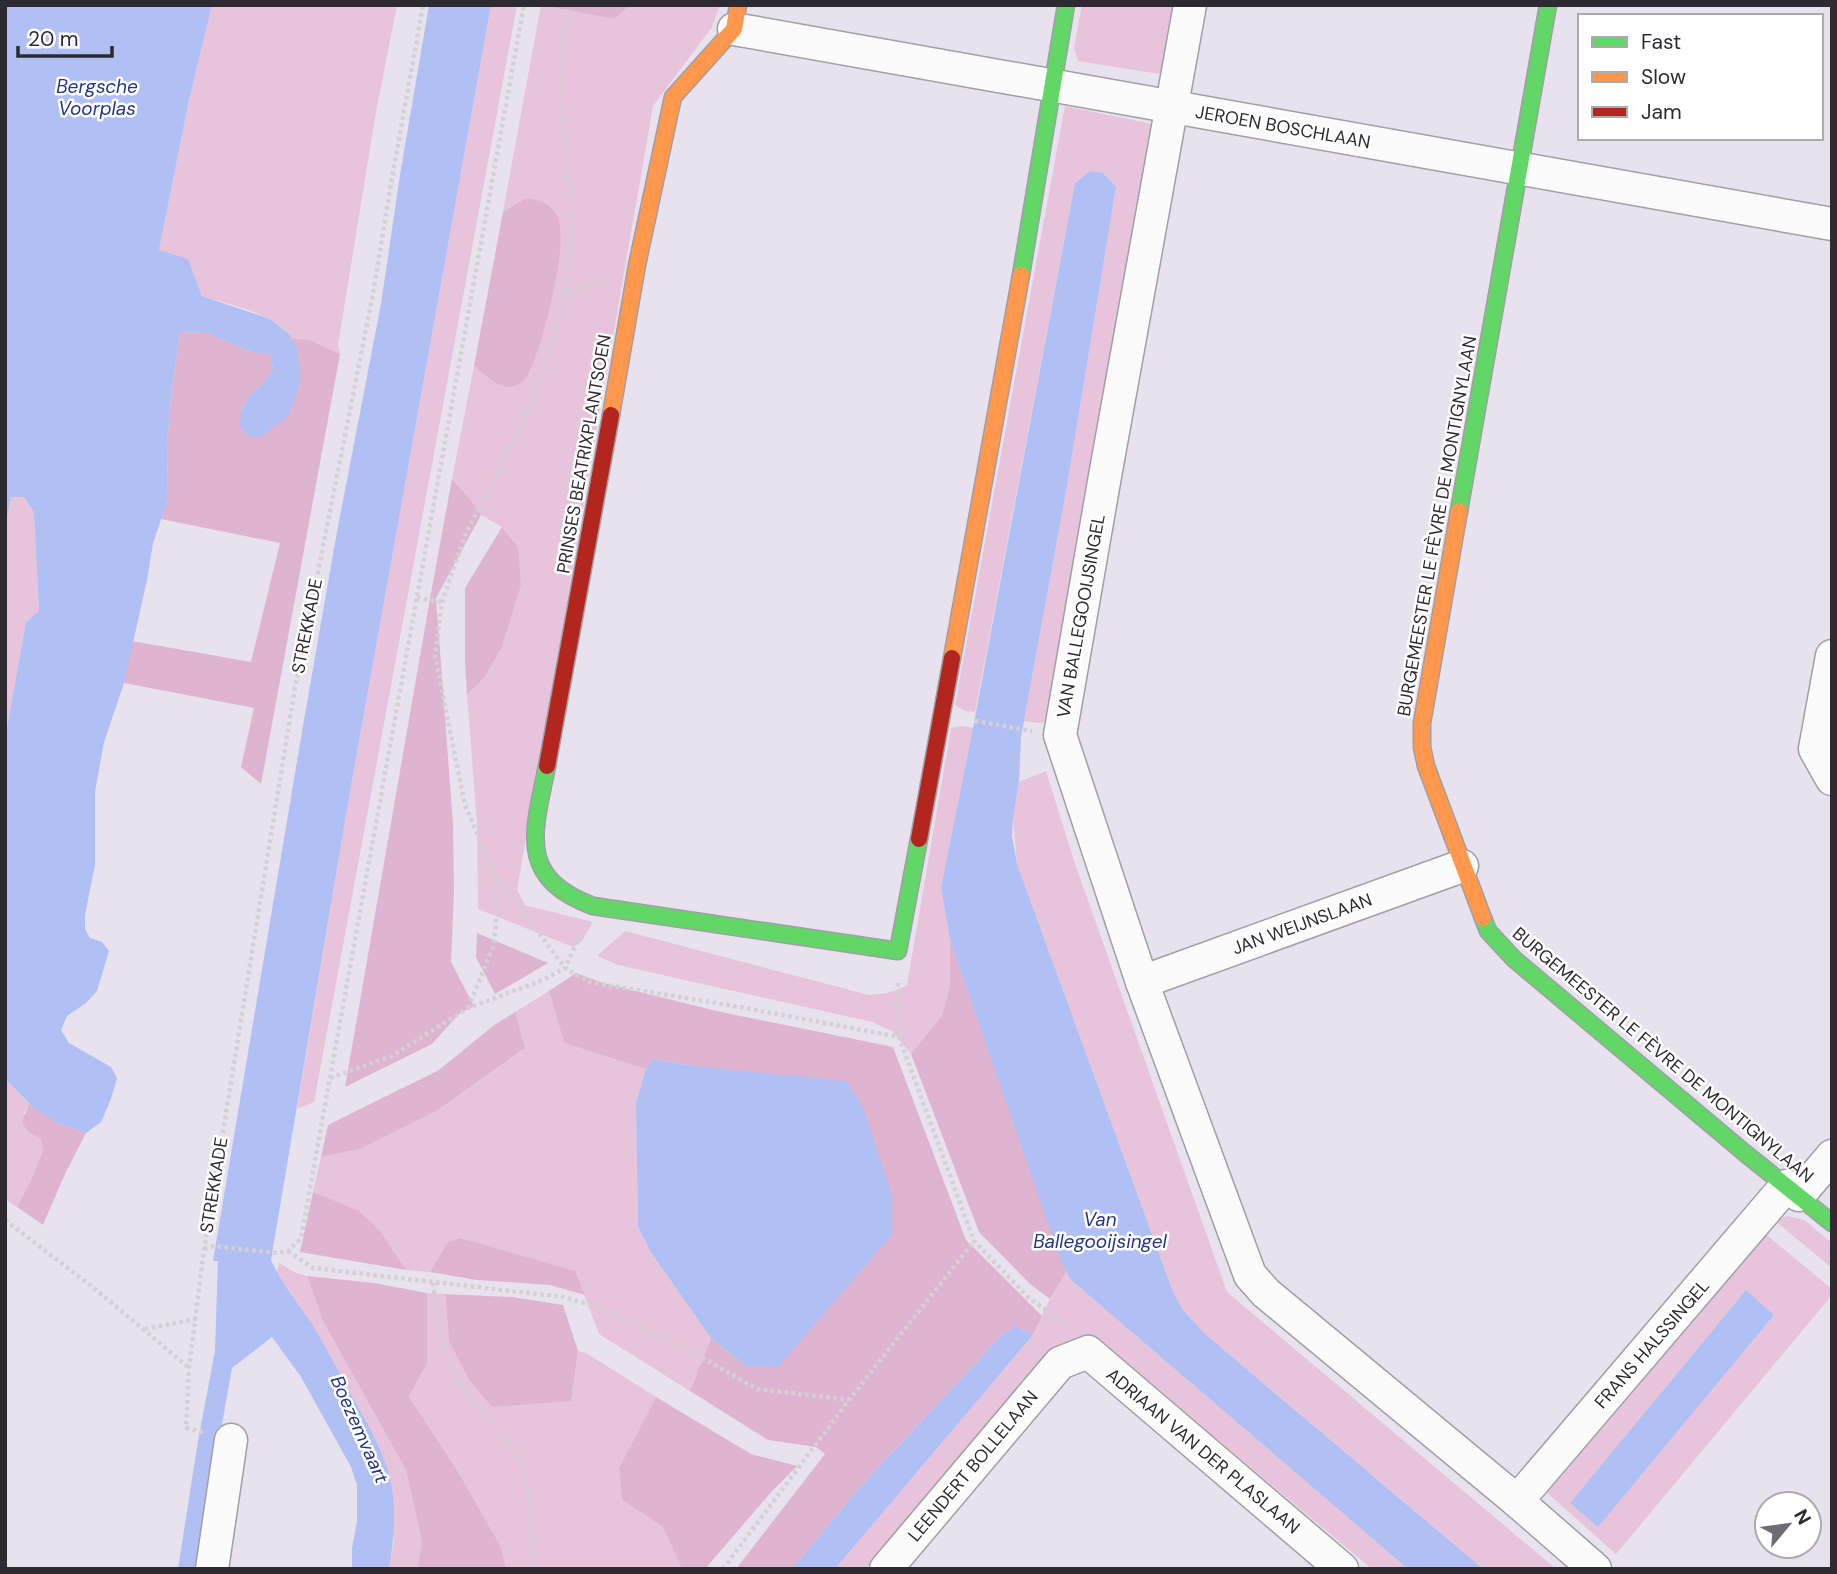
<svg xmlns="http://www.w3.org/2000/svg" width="1837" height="1574" font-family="'DM Sans',sans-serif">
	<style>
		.green { fill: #e7c4db; fill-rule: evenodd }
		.forest { fill: #dfb4d0 }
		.water { fill: #b0bff4 }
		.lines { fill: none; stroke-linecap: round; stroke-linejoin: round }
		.street-casing { stroke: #a19ea6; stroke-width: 35 }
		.fast-casing { stroke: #a19ea6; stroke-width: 19 }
		.slow-casing { stroke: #a19ea6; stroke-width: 19 }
		.jam-casing { stroke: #a19ea6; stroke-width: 19 }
		.path { stroke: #d3d1d4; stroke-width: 4.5; stroke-dasharray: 3.5 3.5; stroke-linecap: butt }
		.street { stroke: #fbfbfc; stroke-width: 32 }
		.fast { stroke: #63d668; stroke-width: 16 }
		.slow { stroke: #ff974d; stroke-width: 16 }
		.jam { stroke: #b3261e; stroke-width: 16 }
		.labels { text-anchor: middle; stroke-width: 5; stroke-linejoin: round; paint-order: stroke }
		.street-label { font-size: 18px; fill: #2e2a31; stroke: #fff }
		.water-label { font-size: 19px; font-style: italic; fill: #263485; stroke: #fff }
	</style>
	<rect width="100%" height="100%" fill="#e7e2ed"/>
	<g class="green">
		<path d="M212 5H397L376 112 338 345 340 354 310 340 291 338C276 313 229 305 202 296L188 260 159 250 189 100Z"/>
		<polygon points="491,5 517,5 314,1102 297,1109 351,786"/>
		<polygon points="541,5 614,19 630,5 720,5 712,27 653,106 517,890 525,905 593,922 582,941 573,947 478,909 477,823 467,695 484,678 518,547 502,527 481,515 471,500 452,479 474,366 500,385 531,366 544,330 556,277 561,230 526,198 503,212"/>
		<polygon points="1082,5 1177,5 1166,65 1160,74 1078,61 1074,48"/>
		<polygon points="1065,106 1152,124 1048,721 1040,723 1024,721 1067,486 1116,187 1103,173 1090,171 1075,183 975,712 965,711 955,705"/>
		<polygon points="11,497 24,497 34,512 39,611 26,622 5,739 5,529"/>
		<path d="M963 726 973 728 941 887 950 940V986L942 1017 911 1054 892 1031 872 1022 618 965 597 956 625 931 869 995C884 994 895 992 907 985L951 728Z"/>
		<polygon points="1046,771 1074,861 1227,1292 1556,1569 1483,1569 1205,1334 1183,1310 1173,1292 1017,864 1013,818 1019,782"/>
		<polygon points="549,991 564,1043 646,1069 636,1103 638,1227 650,1251 711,1338 690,1391 599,1334 575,1271 447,1243 430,1272 406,1270 381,1232 313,1192 321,1157 360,1149 435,1112 524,1049 515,1012"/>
		<polygon points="5,1079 29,1104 24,1113 27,1131 41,1139 43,1151 31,1180 17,1207 5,1199"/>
		<polygon points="1787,1216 1804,1220 1832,1243 1832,1268 1774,1220"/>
		<path d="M1763 1232 1832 1289V1295L1616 1554 1544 1490ZM1746 1290 1774 1315 1598 1526 1570 1503Z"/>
		<polygon points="279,1263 296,1273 307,1276 323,1321 406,1470 422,1542 417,1569 389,1569 394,1540 364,1416 310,1322 277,1273"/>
		<polygon points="1066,1272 1071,1280 1408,1569 1372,1569 1093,1335 1052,1348 866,1569 835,1569 1033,1335 1050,1299"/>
		<polygon points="427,1293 445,1294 449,1341 571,1401 578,1351 586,1353 656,1397 619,1468 622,1500 663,1527 682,1569 506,1569 501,1547 457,1470 409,1397 427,1363"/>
	</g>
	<g class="forest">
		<polygon points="541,5 630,5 614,19"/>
		<path d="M526 198C542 200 554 205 559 221 568 246 541 358 525 379 522 383 516 386 511 387 498 388 484 374 474 366L503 212Z"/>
		<polygon points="180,332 207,333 252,352 270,354 273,369 263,384 249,396 241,412 298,350 291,338 310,340 340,354 261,784 241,767 254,708 124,683 132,641 251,662 280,543 161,519 168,499 167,443 172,386"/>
		<polygon points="452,479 471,500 481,515 436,598 453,824 454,892 451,962 474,1006 459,1014 432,1044 345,1087 431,593"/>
		<polygon points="502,527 518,547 521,585 502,646 484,678 467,695 465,661 465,588"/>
		<polygon points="477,933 548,963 495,994 476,957"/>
		<polygon points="950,940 1066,1272 1050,1299 1030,1284 979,1232 911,1054 942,1016 950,986"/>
		<polygon points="576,973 603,983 721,1012 893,1047 966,1240 1042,1316 1033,1335 1016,1326 1003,1334 863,1484 792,1569 736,1569 825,1454 816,1447 768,1440 690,1391 711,1338 746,1366 693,1066 653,1059 646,1069 564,1043 549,991"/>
		<polygon points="515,1012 525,1048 435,1112 360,1149 321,1157 328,1125 439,1070 493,1026"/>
		<polygon points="29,1104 55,1122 86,1133 64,1176 43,1225 17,1207 31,1180 43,1151 41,1139 27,1131 22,1121"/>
		<polygon points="313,1192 359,1211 381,1232 406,1270 300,1252"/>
		<polygon points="460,1238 575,1271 585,1295 550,1285 477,1280 430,1272 447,1243"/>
		<polygon points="307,1276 374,1283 427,1293 427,1363 409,1397 457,1470 501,1547 506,1569 417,1569 422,1542 406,1470 323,1321"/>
		<polygon points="445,1294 512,1297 563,1305 578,1351 571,1401 492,1407 470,1381 449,1341"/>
		<polygon points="656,1397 751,1454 797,1466 772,1491 705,1569 682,1569 663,1527 622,1500 619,1468"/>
	</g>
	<g class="water">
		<polygon points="5,5 212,5 189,100 159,250 188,259 202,296 270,319 289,334 298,350 300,383 289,415 261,437 248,436 240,426 241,412 249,396 263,384 273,369 270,354 252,352 207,333 180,332 172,386 167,443 168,499 153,543 147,580 124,683 104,742 95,792 95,865 85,915 85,929 90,938 102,942 109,951 97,991 86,1003 67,1016 61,1030 69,1043 111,1067 117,1078 111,1099 101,1122 86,1133 55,1122 35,1109 5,1079 5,739 26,622 39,611 34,512 24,497 11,497 5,529"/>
		<path d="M429 5H491L351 786 271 1260C282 1284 298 1303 312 1324 324 1344 335 1365 346 1385 363 1415 381 1445 390 1478 397 1508 394 1539 389 1569H352V1548L357 1522V1485L351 1467 301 1377 272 1337 232 1368 197 1564 195 1569H178L198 1441 215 1351 218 1261H213L304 720 336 537 381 304 400 175Z"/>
		<polygon points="1090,171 1103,173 1116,187 1067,486 1021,737 1019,782 1013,818 1012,836 1017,864 1173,1292 1183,1310 1205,1334 1483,1569 1408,1569 1071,1280 1063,1266 950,940 941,887 973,728 1075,183"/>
		<polygon points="653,1059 693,1066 846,1081 863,1107 891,1192 892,1234 778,1367 746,1366 711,1338 650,1251 638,1227 636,1103 646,1069"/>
		<polygon points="1746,1290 1774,1315 1598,1527 1570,1503"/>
		<polygon points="1016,1326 1033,1335 835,1569 792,1569 863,1484 1003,1334"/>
	</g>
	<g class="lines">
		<defs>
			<g id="street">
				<polyline points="1190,5 1105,476 1060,735 1142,982 1250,1275 1266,1293 1517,1501 1595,1569"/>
				<polyline points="734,29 1832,224"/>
				<polyline points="1832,656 1815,749 1832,779"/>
				<polyline points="1142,982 1462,866"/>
				<polyline points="1799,1195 1832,1156"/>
				<polyline points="1517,1501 1786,1186"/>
				<polyline points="212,1569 231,1440"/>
				<polyline points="886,1569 1060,1363 1088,1352 1342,1569"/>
			</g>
			<g id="fast">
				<polyline points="1021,275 1066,5"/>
				<polyline points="1459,511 1548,5"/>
				<path d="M547 766C534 832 516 877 593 906L898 951 919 839"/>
				<polyline points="1483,918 1488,931 1514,959 1746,1154 1832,1223"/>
			</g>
			<g id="slow">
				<polyline points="611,415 637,265 673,97 734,29 738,5"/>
				<polyline points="1459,511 1422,723 1422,747 1426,766 1483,918"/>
				<polyline points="952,658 1021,275"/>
			</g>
			<g id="jam">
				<polyline points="547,766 611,415"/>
				<polyline points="919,839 952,658"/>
			</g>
		</defs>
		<use href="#street" class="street-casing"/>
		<use href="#fast" class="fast-casing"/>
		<use href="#slow" class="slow-casing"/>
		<use href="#jam" class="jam-casing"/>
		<g class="path">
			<polyline points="565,295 601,280"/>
			<polyline points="417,598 442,602"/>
			<polyline points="975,721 1032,731"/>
			<polyline points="493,872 565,968 589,982 740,1007 899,1037 974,1241 1029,1298 1068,1326"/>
			<polyline points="898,983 899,1037"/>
			<polyline points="468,1008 494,945 497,910 493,872 465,805 435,656 442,602 465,535 526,418 549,352 565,295 571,240 572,214 561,99 562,48 569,5"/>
			<polyline points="330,1078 392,1056 468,1008 543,980 565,968 580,935"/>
			<polyline points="5,1220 95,1289 188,1367"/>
			<polyline points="204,1249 214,1246 278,1253 288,1251 301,1238 524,5"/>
			<polyline points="288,1251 313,1268 563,1297 597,1307 626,1319 694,1353 757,1389 849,1400"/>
			<polyline points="433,1283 440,1329 446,1354 457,1380 497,1427 521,1464 531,1503 533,1569"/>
			<polyline points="145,1329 196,1319"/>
			<polyline points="203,1432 186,1428 189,1368 204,1249 294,693 373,294 390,189 423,5"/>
			<polyline points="723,1569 849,1400 974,1241"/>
		</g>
		<use href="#street" class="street"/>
		<use href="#fast" class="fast"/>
		<use href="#slow" class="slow"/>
		<use href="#jam" class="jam"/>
	</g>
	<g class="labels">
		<g class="street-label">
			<text transform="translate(1283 127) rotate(10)" y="6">JEROEN BOSCHLAAN</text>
			<text transform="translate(584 454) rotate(-80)" y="6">PRINSES BEATRIXPLANTSOEN</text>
			<text transform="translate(1437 526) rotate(-80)" y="6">BURGEMEESTER LE FÈVRE DE MONTIGNYLAAN</text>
			<text transform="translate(1081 616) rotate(-80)" y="6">VAN BALLEGOOIJSINGEL</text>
			<text transform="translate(307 626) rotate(-79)" y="6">STREKKADE</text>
			<text transform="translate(1302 924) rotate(-20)" y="6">JAN WEIJNSLAAN</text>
			<text transform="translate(1663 1055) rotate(40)" y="6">BURGEMEESTER LE FÈVRE DE MONTIGNYLAAN</text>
			<text transform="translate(214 1185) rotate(-81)" y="6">STREKKADE</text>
			<text transform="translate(1652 1344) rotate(-49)" y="6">FRANS HALSSINGEL</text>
			<text transform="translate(1203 1451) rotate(40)" y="6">ADRIAAN VAN DER PLASLAAN</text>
			<text transform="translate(973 1466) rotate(-50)" y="6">LEENDERT BOLLELAAN</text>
		</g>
		<g class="water-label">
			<text x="97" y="93">Bergsche<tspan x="97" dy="22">Voorplas</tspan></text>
			<text x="1100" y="1226">Van<tspan x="1100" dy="22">Ballegooijsingel</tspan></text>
			<text transform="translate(360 1429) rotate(66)" y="7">Boezemvaart</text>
		</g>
	</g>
	<rect width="1837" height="1574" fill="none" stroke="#2e2a31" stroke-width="14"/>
	<rect x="1578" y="14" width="245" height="126" fill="#ffffff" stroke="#abaaad" stroke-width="2"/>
	<rect x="1592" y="37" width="35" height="10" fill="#63d668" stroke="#abaaad" stroke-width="2"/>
	<text x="1641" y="49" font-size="21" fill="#2e2a31">Fast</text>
	<rect x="1592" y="72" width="35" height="10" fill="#ff974d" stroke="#abaaad" stroke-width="2"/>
	<text x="1641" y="84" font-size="21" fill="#2e2a31">Slow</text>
	<rect x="1592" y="107" width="35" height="10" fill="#b3261e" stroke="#abaaad" stroke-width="2"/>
	<text x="1641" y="119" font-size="21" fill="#2e2a31">Jam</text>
	<g transform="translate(1788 1525) rotate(61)"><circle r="33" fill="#ffffff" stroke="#abaaad" stroke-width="2"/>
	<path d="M0-5L12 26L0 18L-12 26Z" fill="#6f6a73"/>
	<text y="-10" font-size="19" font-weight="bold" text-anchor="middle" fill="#2e2a31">N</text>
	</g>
	<path d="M18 46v10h94v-10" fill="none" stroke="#2e2a31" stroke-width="3.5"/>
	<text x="28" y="46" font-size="21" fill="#2e2a31" stroke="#ffffff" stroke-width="5" paint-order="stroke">20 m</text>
</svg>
